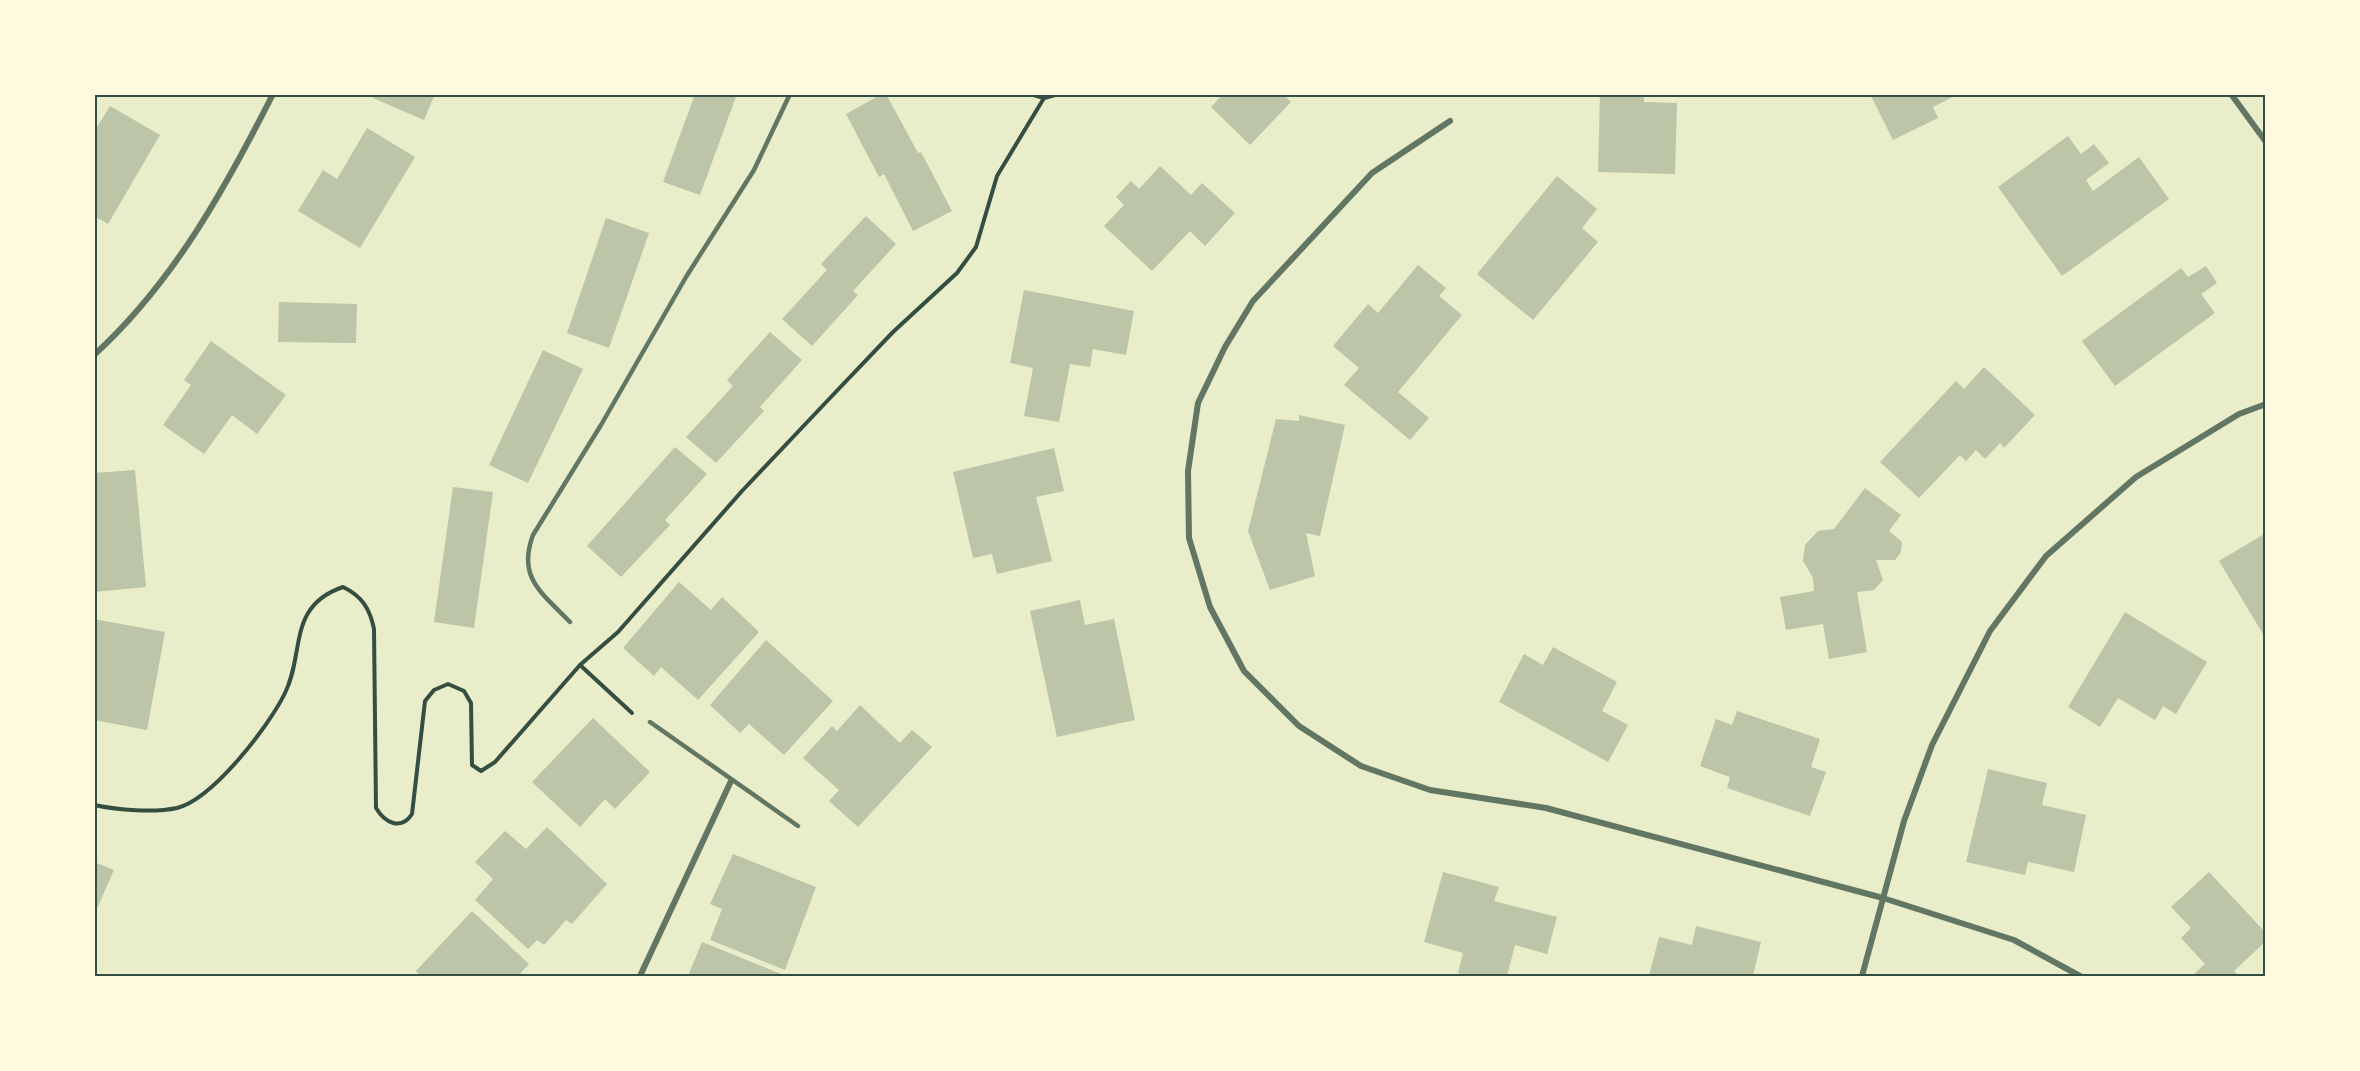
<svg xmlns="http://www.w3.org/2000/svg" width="2360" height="1071" font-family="Poppins,sans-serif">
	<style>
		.building { fill: #bcc5a7 }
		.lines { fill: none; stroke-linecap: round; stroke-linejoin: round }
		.path { stroke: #344e41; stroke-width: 4 }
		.service { stroke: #617663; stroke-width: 4.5 }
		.minor { stroke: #617663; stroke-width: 6 }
		.neatline { fill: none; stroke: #344e41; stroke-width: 2 }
	</style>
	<rect width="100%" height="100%" fill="#e9edc9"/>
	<g class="building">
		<polygon points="375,94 435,94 424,120 373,98"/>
		<polygon points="695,94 737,94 700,195 663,182"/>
		<polygon points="882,94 886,94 918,153 921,152 952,211 913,231 884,174 879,177 846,114"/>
		<polygon points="1223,94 1283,94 1291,102 1250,145 1211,107"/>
		<polygon points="1600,94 1644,94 1644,102 1677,103 1675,174 1598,172"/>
		<polygon points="1870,94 1958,94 1933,107 1938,118 1893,140"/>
		<polygon points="110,106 160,135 108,224 94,216 94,132"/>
		<polygon points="367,128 415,157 360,248 298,211 323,170 337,179"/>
		<polygon points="2068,136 2081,154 2094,144 2109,163 2086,180 2093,191 2139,157 2169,199 2062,276 1998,187"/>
		<polygon points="1160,166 1191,195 1202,183 1235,213 1205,246 1190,231 1152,271 1104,226 1124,205 1116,197 1131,181 1139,189"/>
		<polygon points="1557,176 1597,209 1582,228 1598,242 1533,320 1477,274"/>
		<polygon points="866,216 896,244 853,291 858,295 812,346 782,319 827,270 821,264"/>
		<polygon points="606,218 649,233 609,348 567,333"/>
		<polygon points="1418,265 1446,288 1439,296 1462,315 1398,392 1429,418 1410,440 1344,385 1359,368 1333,346 1368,304 1378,313"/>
		<polygon points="2206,266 2217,283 2201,294 2215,313 2115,386 2082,341 2181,268 2188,277"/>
		<polygon points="1024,290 1134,311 1126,355 1093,349 1090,367 1070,364 1059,422 1024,416 1033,368 1010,363"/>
		<polygon points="279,302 357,304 356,343 278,342"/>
		<polygon points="770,332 802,360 760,407 764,411 716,463 686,437 733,386 727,380"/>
		<polygon points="211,341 286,395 257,434 232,415 204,454 163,425 191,385 184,380"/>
		<polygon points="543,350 583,369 528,483 489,465"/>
		<polygon points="1984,367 2035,415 2004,448 2000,443 1985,459 1976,450 1966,461 1960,455 1919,498 1880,462 1956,381 1964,389"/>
		<polygon points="1299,415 1345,425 1320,536 1306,533 1315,576 1270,590 1248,531 1276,419 1299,421"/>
		<polygon points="675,447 707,474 665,520 670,525 621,577 587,546"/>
		<polygon points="1054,448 1064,491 1036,497 1052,561 997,574 992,554 973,558 953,472"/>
		<polygon points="135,470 146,587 94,592 94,473"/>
		<polygon points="453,487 493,492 474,628 434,622"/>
		<polygon points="1865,488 1901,515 1889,531 1902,542 1901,552 1895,560 1876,560 1883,580 1874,590 1857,592 1867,652 1829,659 1823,624 1786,630 1780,597 1814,591 1813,578 1803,561 1805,545 1818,531 1834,529"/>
		<polygon points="2266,533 2266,633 2263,634 2219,561"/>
		<polygon points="679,582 711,610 722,597 759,632 698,700 661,667 654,676 623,648"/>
		<polygon points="1080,600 1085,625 1114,619 1135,720 1057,737 1030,611"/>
		<polygon points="2125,612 2207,662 2176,714 2163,706 2155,720 2118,698 2100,727 2068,707"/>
		<polygon points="94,619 165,632 147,730 94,720"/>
		<polygon points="766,640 833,701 784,755 749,724 740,733 710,705"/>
		<polygon points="1553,647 1617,682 1602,711 1628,725 1608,762 1499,702 1524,654 1543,665"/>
		<polygon points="860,705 900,743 912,730 932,747 858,827 829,801 839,790 803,758 832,726 837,731"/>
		<polygon points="1737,711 1820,739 1811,767 1826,772 1810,816 1727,788 1730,777 1700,766 1716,719 1732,725"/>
		<polygon points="593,718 650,772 615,809 605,799 580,827 532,782"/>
		<polygon points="1988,769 2047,783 2042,805 2086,815 2074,872 2028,862 2025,875 1966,862"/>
		<polygon points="547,827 607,884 572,924 566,920 544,945 537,940 528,949 475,900 493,879 475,862 505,831 526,849"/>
		<polygon points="733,854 816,887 785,970 710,940 722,909 710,904"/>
		<polygon points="94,862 114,870 94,915"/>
		<polygon points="1443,872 1499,887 1494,901 1557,917 1547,954 1515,945 1507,976 1472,976 1458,973 1463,953 1424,942"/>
		<polygon points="2209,872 2266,933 2266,941 2234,971 2239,976 2192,976 2205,964 2181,938 2191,928 2171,907"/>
		<polygon points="472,911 529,964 518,976 421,976 416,971"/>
		<polygon points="1696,926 1761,942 1753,976 1649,976 1659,937 1692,945"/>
		<polygon points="702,942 781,974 688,976"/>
	</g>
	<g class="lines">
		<g class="path">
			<polyline points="1030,94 1044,98 1059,94"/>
			<polyline points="580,665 632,713"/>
			<path d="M94 805C118 810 153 813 177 808 213 799 269 726 285 693 305 653 287 606 343 587 362 596 370 609 374 629L376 808C385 823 401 831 412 814L425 701 434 690 448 684 464 691 471 703 472 765 481 771 495 762 580 665 618 632 742 491 830 398 893 332 957 273 976 247 997 176 1044 98"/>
		</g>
		<g class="service">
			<path d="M570 622C542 593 517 578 533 535L601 425 686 277 754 170 790 94"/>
			<polyline points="650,722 798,826"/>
		</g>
		<g class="minor">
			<polyline points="2231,94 2266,142"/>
			<polyline points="1450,121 1372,173 1253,301 1225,347 1198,403 1188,471 1189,538 1210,607 1244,671 1299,726 1361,766 1430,790 1546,808 1883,898 2014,940 2080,976"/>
			<path d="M94 355C173 283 225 189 273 94"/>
			<polyline points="640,976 731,781"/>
			<polyline points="1862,976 1904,821 1932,745 1990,631 2046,556 2136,477 2239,414 2266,404"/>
		</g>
	</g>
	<rect width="2360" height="1071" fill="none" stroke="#fefae0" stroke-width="192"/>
	<rect x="96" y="96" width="2168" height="879" class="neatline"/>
</svg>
